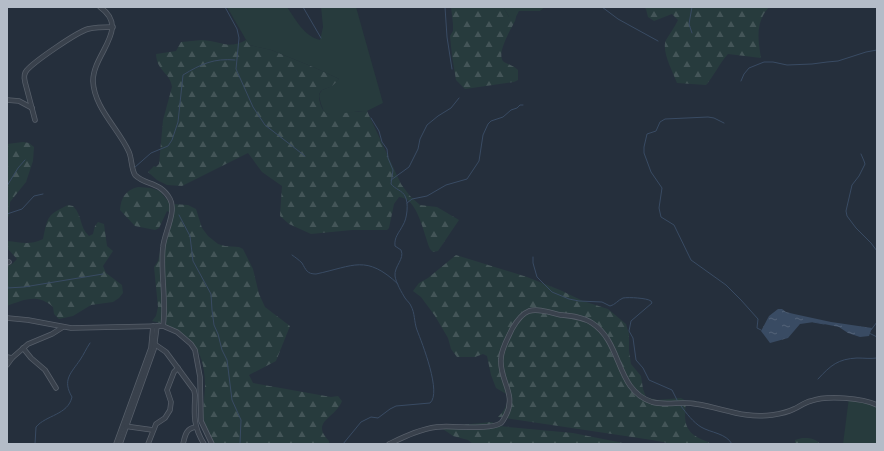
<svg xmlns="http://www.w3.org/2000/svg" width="884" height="451" font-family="Manrope,sans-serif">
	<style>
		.grass { fill: #273b3d }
		.forest { fill: url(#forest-firs) }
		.water { fill: url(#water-ripples) }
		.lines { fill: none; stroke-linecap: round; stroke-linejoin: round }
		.stream { stroke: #394b63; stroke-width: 1 }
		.minor-casing { stroke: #575f6a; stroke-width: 5.5 }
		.minor { stroke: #39414c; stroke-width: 4 }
	</style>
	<defs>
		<pattern id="forest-firs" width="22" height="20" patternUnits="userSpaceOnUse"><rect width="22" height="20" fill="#273b3d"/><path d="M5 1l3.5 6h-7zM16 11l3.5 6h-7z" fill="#445558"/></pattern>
		<pattern id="water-ripples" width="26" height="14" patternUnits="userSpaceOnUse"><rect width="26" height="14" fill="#394b63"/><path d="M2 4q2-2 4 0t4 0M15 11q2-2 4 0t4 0" fill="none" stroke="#536378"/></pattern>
	</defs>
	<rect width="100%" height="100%" fill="#252f3c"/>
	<g class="grass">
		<path d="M227 7H287C296 20 304 36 320 40L323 27 321 7H356L383 103 367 111H360L336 115H330L324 112 321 104 319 96 320 93 322 90 332 86 339 79 313 67 271 50 249 45Z"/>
		<polygon points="503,7 545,7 540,11 519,11 516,17 509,17"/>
		<polygon points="849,397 875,401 877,404 877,444 843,444"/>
	</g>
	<g class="forest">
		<path d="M451 7H503L509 17H516L515 21C511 29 495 55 504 62 509 65 513 65 518 70V80L514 82 465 89 456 80 452 56 450 36 453 31V24Z"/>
		<path d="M644 7H769C755 23 758 39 761 58L728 54C719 64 714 76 706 85L677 83C673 72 661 51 666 40 670 33 675 27 678 20L672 14 654 21 648 17 646 9Z"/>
		<path d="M202 40C221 41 228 50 246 40L249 45 271 50 313 67 339 79C337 81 335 84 332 86 329 88 324 88 321 91 318 94 319 99 320 103 325 119 332 114 345 113 352 112 360 111 367 111L401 184 410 196 420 205 437 207 459 220 438 251 433 252 430 249C424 236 418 197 399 197L394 204 389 228 387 230H352L311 234 289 224 280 216 282 186 262 172 248 153 182 186 167 185 157 180 148 172 154 166 156 167 159 164 163 120 172 87C170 72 157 72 156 54L176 51 181 42Z"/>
		<polygon points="23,142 29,143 34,147 33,161 26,182 10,202 9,216 7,218 7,144"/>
		<path d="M138 187 151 188 160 191 166 199 172 204 188 205 196 209 202 228 208 236 218 244 225 246 239 247 243 249 253 269 259 294 265 307 290 326 276 361 249 375 253 383 331 397 338 396 342 401C335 419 310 421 329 441V444H214C212 440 208 435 206 431 201 417 204 402 205 388 206 349 189 330 152 321L156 316 158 307 154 267 158 261 165 229 170 217 169 212 167 211 159 228 155 230 135 226 120 210C121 197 126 190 138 187Z"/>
		<path d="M68 205 73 206C83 216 79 227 89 236L93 234 95 226 98 222 104 224 107 246 113 251 103 266 106 273 122 285 123 293 119 298 113 302 91 305 73 316 59 319 54 314 53 307C37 293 24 300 7 306V266L12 264 17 259 7 248V241C21 242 28 246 43 239 48 216 47 215 68 205Z"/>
		<path d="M456 255 527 277 560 290 583 301 608 309 626 324 629 334V351L631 364 641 376 643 389 646 397 657 400 681 398 686 401C685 416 682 428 697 437 702 440 707 441 711 444H673L652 440 498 417C504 411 508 405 508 395L496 388 491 375 487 356 483 354 475 357H457L451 349 448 338 435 316 421 297 413 291 419 283 428 278Z"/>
		<polygon points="492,422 498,426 573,433 628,444 473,444 468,440 453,436 440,427"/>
		<path d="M802 438C809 438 815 438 820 444H795V440Z"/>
	</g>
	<polygon class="water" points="778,309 782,309 786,312 794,314 831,322 872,328 869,336 860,337 848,333 839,327 814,322 800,324 788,338 770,343 761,331 769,316"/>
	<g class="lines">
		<g class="stream">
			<polyline points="225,7 237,29 239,38 236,69 253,107 265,125 305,156"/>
			<polyline points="303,7 321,38"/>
			<polyline points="445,7 447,37 452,69"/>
			<polyline points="602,7 618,19 658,41"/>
			<polyline points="692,33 689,24 692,7"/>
			<polyline points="741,81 744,74 749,68 764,62 773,62 787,65 812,64 827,62 838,61 866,52 877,50"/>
			<polyline points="724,123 714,118 708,117 665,119 660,122 656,131 647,134 644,147 644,153 651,172 662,188 659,208 661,217 674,225 691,260 726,285 741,300 758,319 757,328 761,330"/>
			<polyline points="861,154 864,161 865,164 859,176 852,185 846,211 847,216 856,228 871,243 877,251"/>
			<path d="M134 168 151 153 168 146 172 140 178 122 183 75C201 64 214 58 235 60"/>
			<polyline points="391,180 409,167 418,149 420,139 427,125 438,116 451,108 459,98"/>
			<polyline points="7,186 18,168 25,160"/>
			<polyline points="407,203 412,199 427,196 446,185 467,179 479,161 483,135 488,124 491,121 503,117 511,110 517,108 520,105 523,105"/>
			<polyline points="7,214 22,209 34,196 43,194"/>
			<polyline points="179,215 190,236 193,261 211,294 212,310 214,325 218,334 222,350 227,360 232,400 241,420 240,444"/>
			<path d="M292 255C295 257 299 260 302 263 306 270 307 274 316 274 354 266 366 254 398 284"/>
			<path d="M533 257V263L537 277 552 292 569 299 579 301 602 302 610 306C615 305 618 300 623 298 629 297 647 298 651 301L652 303 631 321 629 331 633 338 636 360 643 368 649 380 672 390 677 400"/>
			<polyline points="7,288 24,287 103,274"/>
			<polyline points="813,322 824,324"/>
			<polyline points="871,330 877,322"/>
			<polyline points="869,333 877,337"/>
			<path d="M818 379C831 365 838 359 857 358 864 358 870 359 877 358"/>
			<path d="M681 406C687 414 693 422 701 427 711 433 726 433 732 444"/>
			<path d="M35 444 36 427C46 415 68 415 72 397 62 380 71 373 80 360 84 354 86 349 90 343"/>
			<path d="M343 444 361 422 371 417 378 418 390 409 396 406 430 403C442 393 422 343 417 330 414 322 415 313 411 306 410 303 407 301 405 298 402 293 396 283 395 276 394 266 405 259 401 250L395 246C394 237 399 233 403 225 407 219 409 203 405 196 403 191 395 189 391 184L393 170 388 158 387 149 382 142 379 131 371 118"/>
		</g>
		<defs>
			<g id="minor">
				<path d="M100 7C131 29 93 53 93 81 94 108 119 129 129 152 132 159 131 168 135 175 146 186 160 181 170 199 177 211 164 234 163 247 160 273 167 300 163 326"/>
				<polyline points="7,100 19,101 32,108"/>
				<path d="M35 120 25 82C24 78 24 73 27 70 35 61 77 32 88 29 96 27 105 27 113 27"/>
				<polyline points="7,263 9,262"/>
				<polyline points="7,318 28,320 71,328 163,326 177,332 191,344 195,350 200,377 201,421 212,444"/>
				<path d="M153 343 166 352 194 390 195 395C194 415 193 426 204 444"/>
				<polyline points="23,348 31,358 45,370 56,388"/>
				<polyline points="7,357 12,358 28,344 52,334 63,327"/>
				<polyline points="7,365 12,358"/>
				<polyline points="124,426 153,430"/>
				<polyline points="116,444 151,348 153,326"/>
				<polyline points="120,444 154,349 157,326"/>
				<polyline points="148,444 156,424 165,418 170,410 171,402 167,390 174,372 178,368"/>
				<path d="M183 444C185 436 186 428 196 427"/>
				<path d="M389 444C404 437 420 429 437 427 453 425 488 431 501 423 503 421 505 417 506 415 517 394 499 380 501 359 501 349 508 338 512 329 516 322 521 314 529 311 539 308 551 313 561 315 571 316 583 317 592 323 623 343 615 390 652 402 666 406 682 401 696 404 723 408 744 419 772 415 779 414 788 412 794 409 799 407 805 402 811 401 827 395 862 398 877 405"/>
			</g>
		</defs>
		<use href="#minor" class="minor-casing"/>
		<use href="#minor" class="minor"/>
	</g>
	<rect width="884" height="451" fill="none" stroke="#b4bcc8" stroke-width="16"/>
</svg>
